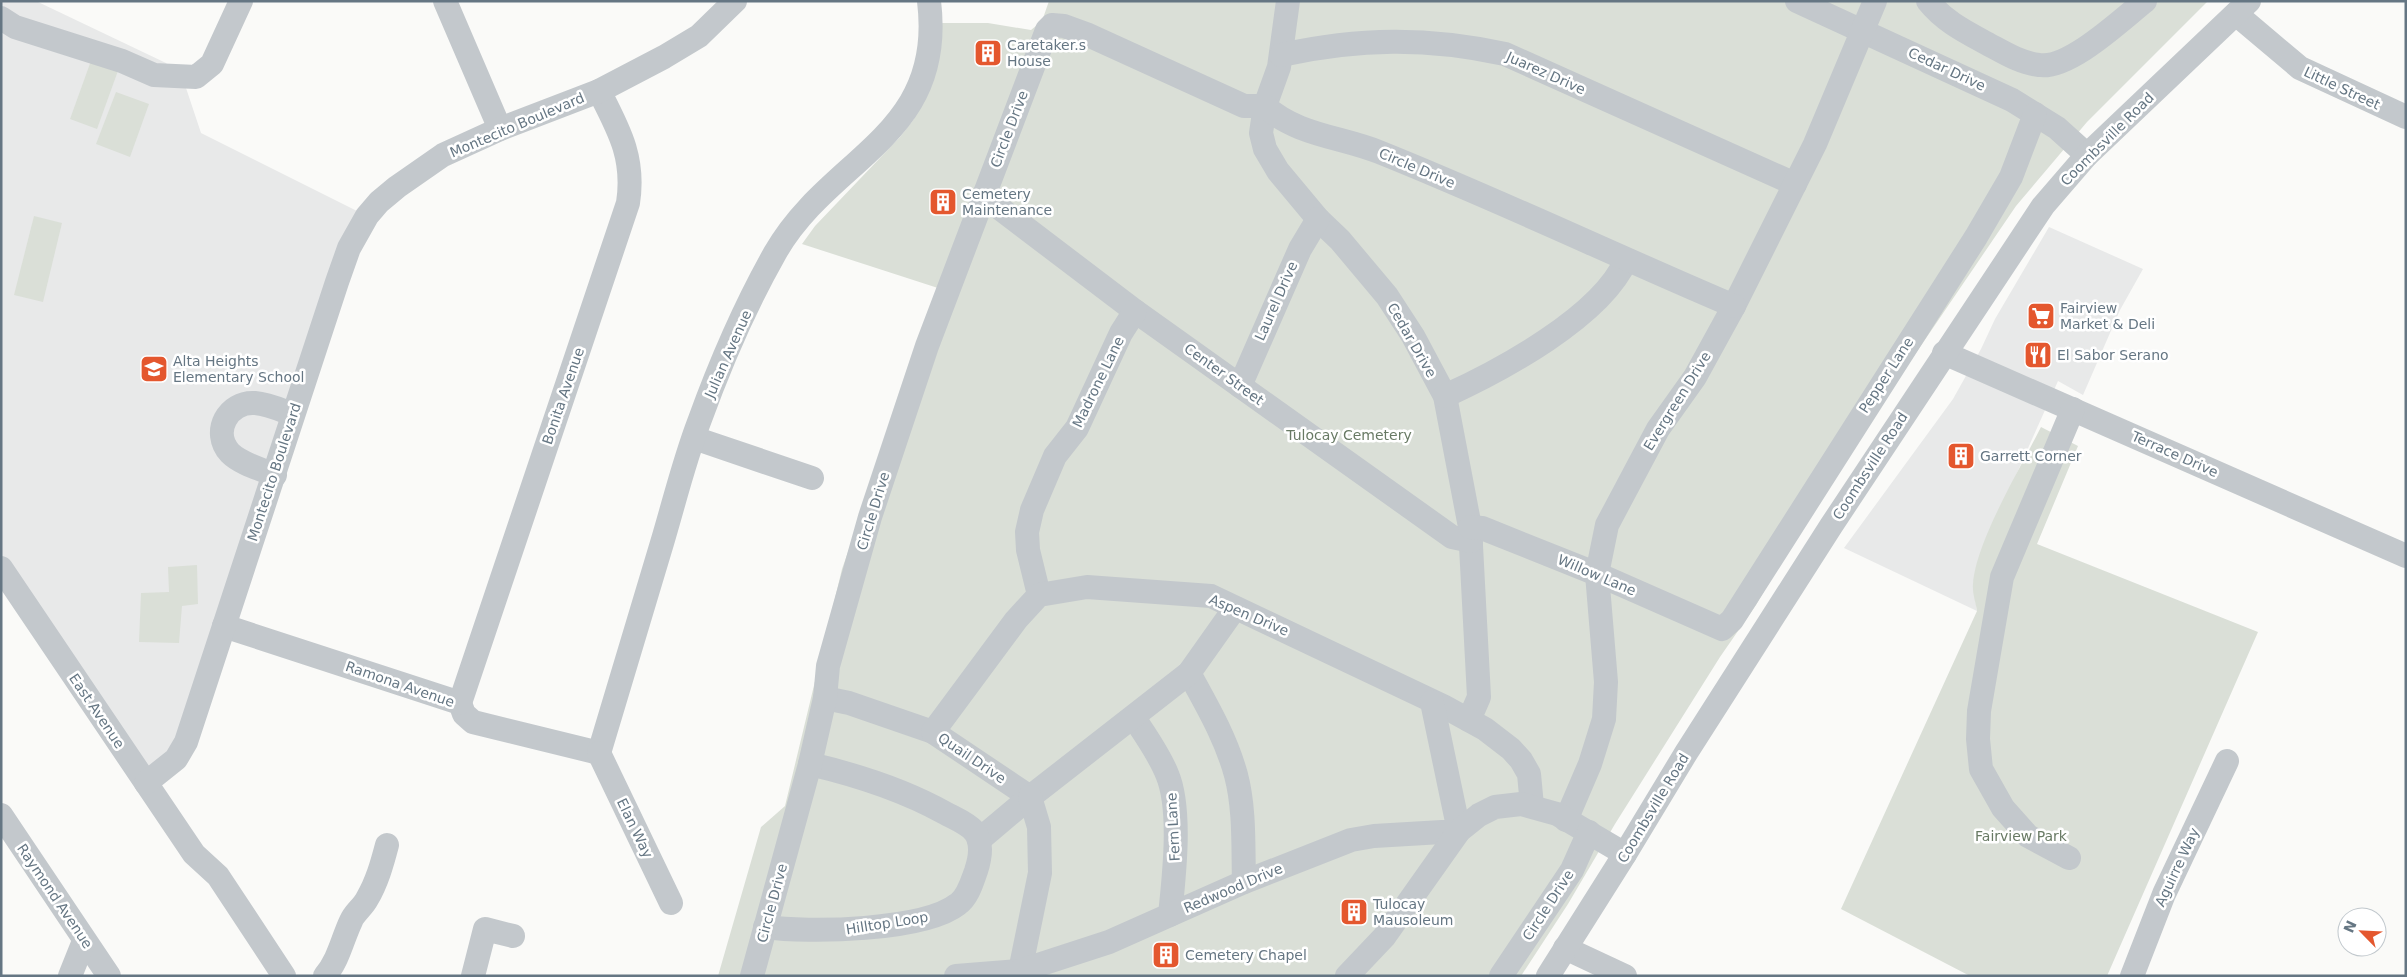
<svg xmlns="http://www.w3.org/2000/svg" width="2407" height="977" font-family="'DejaVu Sans',sans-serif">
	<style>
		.built { fill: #e8e9e9 }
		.green { fill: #dadfd7 }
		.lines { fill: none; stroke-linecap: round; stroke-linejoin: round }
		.minor { stroke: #c3c8cc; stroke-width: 24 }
		.labels { text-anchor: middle; stroke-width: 5; stroke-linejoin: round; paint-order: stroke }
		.poi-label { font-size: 14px; fill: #657683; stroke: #fff; text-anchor: start }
		.street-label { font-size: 14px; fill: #657683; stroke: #fff }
		.park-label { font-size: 14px; fill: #687a64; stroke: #fff }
	</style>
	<rect width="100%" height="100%" fill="#fafaf8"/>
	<g class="built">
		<polygon points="1,1 36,1 166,63 185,85 201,133 367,216 186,742 146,783 1,568"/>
		<polygon points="2049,227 2143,269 2120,310 2083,395 2058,381 1979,558 1973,585 1977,611 1844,548 1953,399 1981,349 1995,319"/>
	</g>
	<g class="green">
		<polygon points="1049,1 2208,1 2087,122 2016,206 1903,372 1799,531 1756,605 1720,657 1615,824 1568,904 1521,976 718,976 761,827 785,806 842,569 941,289 802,244 815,226 900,137 914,119 938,23 988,23 1031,30 1042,21"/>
		<polygon points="92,58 119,68 97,129 70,119"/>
		<polygon points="116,92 149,104 130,157 96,144"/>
		<polygon points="34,216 62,223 43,302 14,295"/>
		<path d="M2041 427 2078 446 2037 544 2258 632 2107 976H1970L1841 909 1977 611C1976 603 1972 593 1973 584 1976 541 2021 467 2041 427Z"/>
		<polygon points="197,565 198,604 182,606 179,643 139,642 141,593 169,592 168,567"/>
	</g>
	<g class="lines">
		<g class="minor">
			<polyline points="445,1 500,129"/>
			<polyline points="1288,1 1279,67 1265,106 1261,133 1265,149 1278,171 1318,219 1340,240 1387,296 1413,336 1445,396 1470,527 1479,697 1469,720"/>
			<polyline points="1797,1 2012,100 2057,128 2087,155"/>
			<path d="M1928 1C1944 21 1964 31 1986 43 2003 52 2020 63 2039 65 2069 70 2122 19 2145 1"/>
			<polyline points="2236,14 2300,68 2406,117"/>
			<polyline points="1,18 15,27 122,61 154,75 196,77 212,64 241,1"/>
			<path d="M1281 55C1359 38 1427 37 1505 54L1795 184"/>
			<polyline points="985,193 998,207 1135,311 1452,537 1471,541"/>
			<polyline points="1944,353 2406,556"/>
			<polyline points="1240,386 1300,249 1318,219"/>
			<path d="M1445 396C1500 371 1601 317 1626 260"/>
			<polyline points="694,438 812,478"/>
			<path d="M275 475C261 469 241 464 230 453 211 432 228 401 255 403 268 404 281 410 292 414"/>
			<polyline points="1470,527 1482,528 1597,574 1722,629 1732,620 1976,237 2011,177 2035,114"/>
			<polyline points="1,568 194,854 218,876 284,976"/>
			<polyline points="1039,595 1028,550 1027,532 1032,510 1055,456 1077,428 1121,333 1135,311"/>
			<polyline points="224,626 460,703 464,714 473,722 599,753"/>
			<path d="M1189 673C1207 706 1226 738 1236 775 1245 809 1243 847 1244 882"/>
			<polyline points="825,698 849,703 933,732 1030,797"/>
			<path d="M460 703 628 203C635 158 619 130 599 91"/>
			<path d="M1134 718C1146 736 1159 754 1167 774 1182 809 1174 877 1170 915"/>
			<polyline points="933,732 1016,620 1039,595 1087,587 1211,596 1443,706 1485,729 1511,749 1521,760 1529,774 1532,806"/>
			<path d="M599 753C620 683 641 613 662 543 674 503 684 461 699 422 720 364 745 306 775 253 830 156 946 137 929 1"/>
			<polyline points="599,753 671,903"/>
			<polyline points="146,783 176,759 186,742 337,282 349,248 367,216 379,202 397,187 443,155 500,129 599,91 664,57 699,36 735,1"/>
			<polyline points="1,815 109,976"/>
			<polyline points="1566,820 1590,764 1604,719 1606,682 1597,574 1607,525 1658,429 1695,377 1734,306 1815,144 1875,1"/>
			<polyline points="979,840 1030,797 1189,673 1235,608"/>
			<polyline points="2069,858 2028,836 2003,808 1981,769 1978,739 1979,711 2002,577 2073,409"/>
			<path d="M765 927C808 933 924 931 958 904 968 897 972 882 976 871 980 859 983 842 974 831 967 823 954 818 945 813 902 789 857 775 810 764"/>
			<polyline points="1565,948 1625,976"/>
			<polyline points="1020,971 1040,873 1039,827 1030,797"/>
			<polyline points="70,976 84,941"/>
			<path d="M325 976C339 959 342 940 351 921 354 913 363 907 367 899 377 882 382 864 387 845"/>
			<polyline points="473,976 485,929 513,936"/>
			<path d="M752 976 810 764 825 698 828 666 870 517 927 346 1047 30 1052 25 1064 26 1086 34 1244 106H1265C1296 135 1342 137 1379 152 1499 200 1616 256 1734 306"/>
			<polyline points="956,976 1020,971"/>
			<polyline points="1015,976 1020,971 1109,942 1244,882 1351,840 1374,836 1459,831 1432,702"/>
			<polyline points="1347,976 1384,937 1459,831 1479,815 1495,807 1521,804 1557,814 1625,854"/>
			<polyline points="1501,976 1572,870 1589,832"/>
			<polyline points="1548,976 1625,854 1686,753 1831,526 2043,206 2087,155 2249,1"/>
			<polyline points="2132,976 2164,894 2227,761"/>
		</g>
	</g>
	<defs>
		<symbol id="building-square" viewBox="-11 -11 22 22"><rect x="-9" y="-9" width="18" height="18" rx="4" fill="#e4572e" stroke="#fff"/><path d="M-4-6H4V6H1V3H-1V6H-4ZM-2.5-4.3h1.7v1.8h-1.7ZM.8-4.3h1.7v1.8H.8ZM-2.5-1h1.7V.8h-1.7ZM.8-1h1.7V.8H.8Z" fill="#fff"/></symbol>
		<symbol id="supermarket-square" viewBox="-11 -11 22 22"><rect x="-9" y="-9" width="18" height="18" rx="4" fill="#e4572e" stroke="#fff"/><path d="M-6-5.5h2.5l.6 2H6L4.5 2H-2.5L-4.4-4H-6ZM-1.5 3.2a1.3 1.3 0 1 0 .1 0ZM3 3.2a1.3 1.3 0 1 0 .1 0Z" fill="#fff"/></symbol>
		<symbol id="restaurant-square" viewBox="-11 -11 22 22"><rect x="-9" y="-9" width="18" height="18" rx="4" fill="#e4572e" stroke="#fff"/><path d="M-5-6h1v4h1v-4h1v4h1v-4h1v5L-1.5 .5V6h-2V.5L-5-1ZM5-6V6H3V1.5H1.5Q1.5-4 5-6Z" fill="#fff"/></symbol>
		<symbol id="school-square" viewBox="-11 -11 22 22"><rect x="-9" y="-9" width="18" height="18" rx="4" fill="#e4572e" stroke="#fff"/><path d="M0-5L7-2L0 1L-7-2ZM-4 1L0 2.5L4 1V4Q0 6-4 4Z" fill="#fff"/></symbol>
	</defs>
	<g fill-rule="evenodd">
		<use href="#building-square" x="972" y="37" width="32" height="32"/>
		<use href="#building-square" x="927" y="186" width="32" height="32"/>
		<use href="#supermarket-square" x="2025" y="300" width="32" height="32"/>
		<use href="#restaurant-square" x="2022" y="339" width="32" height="32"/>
		<use href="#school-square" x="138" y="353" width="32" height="32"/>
		<use href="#building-square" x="1945" y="440" width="32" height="32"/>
		<use href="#building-square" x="1338" y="896" width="32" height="32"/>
		<use href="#building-square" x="1150" y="939" width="32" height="32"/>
	</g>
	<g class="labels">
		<g class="poi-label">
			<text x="1007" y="50">Caretaker.s<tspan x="1007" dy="16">House</tspan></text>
			<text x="962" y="199">Cemetery<tspan x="962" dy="16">Maintenance</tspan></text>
			<text x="2060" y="313">Fairview<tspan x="2060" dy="16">Market &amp; Deli</tspan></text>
			<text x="2057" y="360">El Sabor Serano</text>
			<text x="173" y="366">Alta Heights<tspan x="173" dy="16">Elementary School</tspan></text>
			<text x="1980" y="461">Garrett Corner</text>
			<text x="1373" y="909">Tulocay<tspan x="1373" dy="16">Mausoleum</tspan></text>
			<text x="1185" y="960">Cemetery Chapel</text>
		</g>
		<g class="street-label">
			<text transform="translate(1947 69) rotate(25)" y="5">Cedar Drive</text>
			<text transform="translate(1546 73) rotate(24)" y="5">Juarez Drive</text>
			<text transform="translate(2342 88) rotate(25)" y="5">Little Street</text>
			<text transform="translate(517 125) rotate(-23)" y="5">Montecito Boulevard</text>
			<text transform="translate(1009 129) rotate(-69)" y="5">Circle Drive</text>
			<text transform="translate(2107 139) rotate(-45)" y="5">Coombsville Road</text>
			<text transform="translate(1417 168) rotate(23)" y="5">Circle Drive</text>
			<text transform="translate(1276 301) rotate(-66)" y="5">Laurel Drive</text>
			<text transform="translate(1412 340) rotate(60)" y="5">Cedar Drive</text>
			<text transform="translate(728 354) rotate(-66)" y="5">Julian Avenue</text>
			<text transform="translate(1224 374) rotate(36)" y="5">Center Street</text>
			<text transform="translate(1886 375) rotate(-57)" y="5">Pepper Lane</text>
			<text transform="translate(1098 382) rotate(-64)" y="5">Madrone Lane</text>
			<text transform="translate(563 396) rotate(-71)" y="5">Bonita Avenue</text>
			<text transform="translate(1677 401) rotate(-58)" y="5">Evergreen Drive</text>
			<text transform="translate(2175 454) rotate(24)" y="5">Terrace Drive</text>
			<text transform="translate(1870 466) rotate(-57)" y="5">Coombsville Road</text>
			<text transform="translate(274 472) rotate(-72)" y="5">Montecito Boulevard</text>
			<text transform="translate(873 511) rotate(-73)" y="5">Circle Drive</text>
			<text transform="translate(1597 575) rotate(23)" y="5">Willow Lane</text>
			<text transform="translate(1249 615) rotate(23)" y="5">Aspen Drive</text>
			<text transform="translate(400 684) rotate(19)" y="5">Ramona Avenue</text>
			<text transform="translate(97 711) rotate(56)" y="5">East Avenue</text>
			<text transform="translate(972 758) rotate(34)" y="5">Quail Drive</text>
			<text transform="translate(1653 808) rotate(-59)" y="5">Coombsville Road</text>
			<text transform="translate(1173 827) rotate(-93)" y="5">Fern Lane</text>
			<text transform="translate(635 828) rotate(64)" y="5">Elan Way</text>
			<text transform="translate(2177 867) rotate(-65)" y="5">Aguirre Way</text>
			<text transform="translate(1233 888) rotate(-23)" y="5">Redwood Drive</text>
			<text transform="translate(55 896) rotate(56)" y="5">Raymond Avenue</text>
			<text transform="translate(772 903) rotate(-75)" y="5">Circle Drive</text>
			<text transform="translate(1548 905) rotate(-57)" y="5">Circle Drive</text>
			<text transform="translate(887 923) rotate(-9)" y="5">Hilltop Loop</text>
		</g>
		<g class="park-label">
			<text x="1349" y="440">Tulocay Cemetery</text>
			<text x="2021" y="841">Fairview Park</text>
		</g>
	</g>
	<rect width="2407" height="977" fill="none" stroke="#657683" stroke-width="5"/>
	<g transform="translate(2362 932) rotate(294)"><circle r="24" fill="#ffffff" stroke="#c1c8cd"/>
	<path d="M0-4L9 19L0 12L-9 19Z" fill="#e4572e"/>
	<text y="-8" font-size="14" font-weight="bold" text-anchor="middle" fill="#657683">N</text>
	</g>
</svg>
